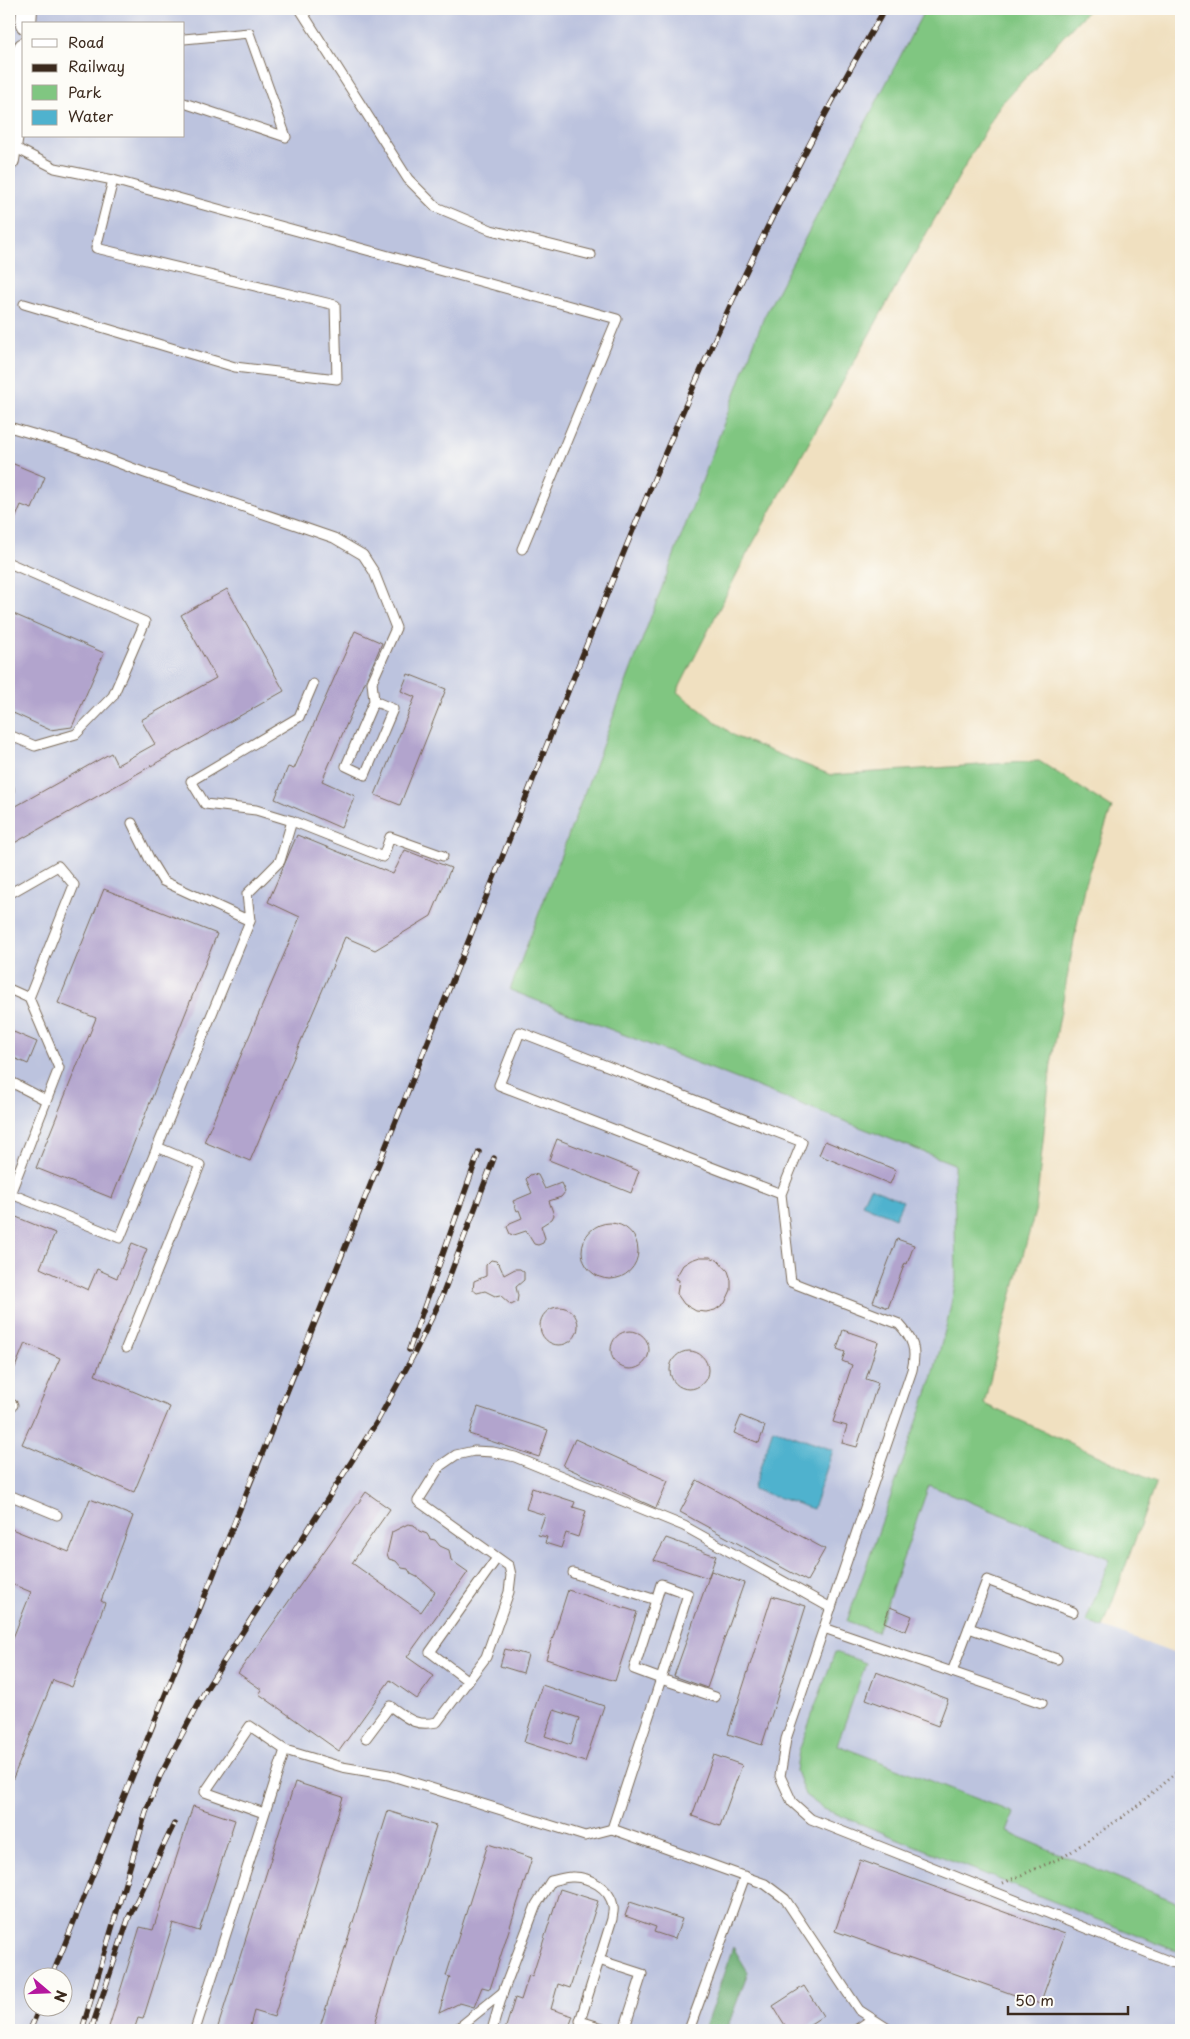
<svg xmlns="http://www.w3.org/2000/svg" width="1190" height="2039" font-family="'Playpen Sans',sans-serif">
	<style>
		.industrial { fill: #bcc3de; fill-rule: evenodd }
		.green { fill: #80c681; stroke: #5e7850 }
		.forest { fill: #68ab6f; stroke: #526a46 }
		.water { fill: #4fb2ce; stroke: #456e76 }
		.building { fill: #b2a4cd; fill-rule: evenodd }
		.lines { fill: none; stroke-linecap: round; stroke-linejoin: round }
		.service-casing { stroke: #7a6a57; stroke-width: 11 }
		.tertiary-casing { stroke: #7a6a57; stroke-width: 22 }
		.path { stroke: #7a6a57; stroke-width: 3; stroke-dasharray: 1 4; stroke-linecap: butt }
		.service { stroke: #fff; stroke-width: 9 }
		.tertiary { stroke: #fff; stroke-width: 20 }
		.rail-casing { stroke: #3b2a1e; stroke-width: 5.5 }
		.rail { stroke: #fdfcf7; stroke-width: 4; stroke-dasharray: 11; stroke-linecap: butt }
	</style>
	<rect width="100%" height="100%" fill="#fdfcf7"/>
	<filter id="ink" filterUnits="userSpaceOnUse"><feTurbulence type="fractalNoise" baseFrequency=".02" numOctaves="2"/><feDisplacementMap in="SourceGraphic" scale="10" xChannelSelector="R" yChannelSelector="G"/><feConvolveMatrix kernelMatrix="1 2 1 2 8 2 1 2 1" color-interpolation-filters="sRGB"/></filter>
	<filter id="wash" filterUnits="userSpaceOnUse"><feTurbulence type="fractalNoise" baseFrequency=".0096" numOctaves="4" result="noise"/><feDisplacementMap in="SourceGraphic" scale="20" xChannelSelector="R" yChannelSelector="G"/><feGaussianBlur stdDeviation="1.12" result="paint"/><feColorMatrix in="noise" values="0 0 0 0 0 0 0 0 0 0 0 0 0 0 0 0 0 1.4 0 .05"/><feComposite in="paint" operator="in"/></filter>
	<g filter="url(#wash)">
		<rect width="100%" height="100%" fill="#f0e0c0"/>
		<path class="industrial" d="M9 9H925L764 317 510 989 954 1164 956 1280 947 1323 984 1405 1156 1482 1103 1627 1181 1656V2030H9ZM24 24H184V136H24ZM32 1976H62V2006H32Z"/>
		<g class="green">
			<polygon points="925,9 1089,9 1000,105 898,283 747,554 677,692 736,737 831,775 1039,761 1112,808 1085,882 1051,1064 1036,1208 1004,1323 984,1404 1156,1482 1103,1628 1086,1621 1110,1559 929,1485 877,1632 847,1621 932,1379 947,1323 956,1280 954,1164 510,990 764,317"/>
			<polygon points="835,1652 866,1663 837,1745 1014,1813 1007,1832 1181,1904 1181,1953 824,1809 805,1795 796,1771 799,1751"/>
		</g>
		<polygon class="forest" points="733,1947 748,1972 728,2026 729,2030 704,2030"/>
		<g class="water">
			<polygon points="870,1187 903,1201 895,1218 862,1204"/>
			<polygon points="773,1429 833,1450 813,1509 753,1489"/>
		</g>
		<g id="blocks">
			<g class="building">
				<polygon points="9,462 45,477 32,509 21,505 9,534"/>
				<polygon points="227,589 284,691 9,846 9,810 111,753 117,765 155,744 141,720 216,678 181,615"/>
				<polygon points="9,612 104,653 72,727 50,730 9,711"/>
				<polygon points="355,631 382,643 322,781 355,796 341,828 275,799 288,767 294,769"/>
				<polygon points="408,674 446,689 400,805 375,795 415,697 401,691"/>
				<polygon points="297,835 393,874 405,850 451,868 431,916 375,950 345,937 250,1161 204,1142 300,917 268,902"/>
				<polygon points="104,889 217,934 112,1198 36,1168 96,1018 58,1003"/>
				<polygon points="9,1030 37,1042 28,1064 9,1056"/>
				<polygon points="557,1139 639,1171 631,1193 549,1160"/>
				<polygon points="825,1141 896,1170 890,1184 819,1155"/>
				<polygon points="533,1174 538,1175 545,1189 561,1183 565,1192 561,1197 549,1201 554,1215 552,1219 541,1226 545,1238 543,1243 538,1245 534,1244 526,1231 514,1235 510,1234 507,1227 510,1223 522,1218 519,1210 517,1211 513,1201 532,1193 526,1179 530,1175"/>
				<polygon points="9,1214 55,1233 40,1268 88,1290 97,1269 117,1278 132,1243 147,1249 95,1375 170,1407 134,1492 22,1444 60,1358 25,1343 9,1382"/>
				<circle cx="610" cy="1251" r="28"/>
				<polygon points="897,1239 914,1245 907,1264 905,1263 888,1308 873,1302"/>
				<polygon points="700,1257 710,1257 719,1261 728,1271 731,1280 731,1290 725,1303 715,1310 706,1312 696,1311 684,1304 677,1294 679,1280 675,1279 683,1265 691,1260"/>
				<polygon points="491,1260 496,1261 499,1264 504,1275 515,1269 520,1269 524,1272 524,1280 516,1287 518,1296 517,1302 511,1305 500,1295 495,1296 485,1291 477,1293 473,1290 474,1281 486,1276 486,1265"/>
				<circle cx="559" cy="1326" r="19"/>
				<polygon points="843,1330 878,1342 866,1379 878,1383 857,1447 842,1443 847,1426 833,1422 852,1365 842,1361 845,1352 837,1349"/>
				<circle cx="630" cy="1350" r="19"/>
				<circle cx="689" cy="1370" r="19"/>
				<polygon points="478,1407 548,1430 539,1457 469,1434"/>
				<polygon points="741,1416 765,1426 759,1443 734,1433"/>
				<polygon points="575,1439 668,1481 656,1508 563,1466"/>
				<polygon points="697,1480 825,1549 807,1581 680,1512"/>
				<polygon points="532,1488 575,1502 573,1507 586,1511 578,1537 566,1533 561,1548 545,1543 547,1537 538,1535 545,1515 526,1509"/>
				<polygon points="366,1492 390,1509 352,1563 421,1612 435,1592 419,1578 411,1574 408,1569 402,1568 396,1561 389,1559 387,1554 392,1532 408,1524 414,1525 419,1531 427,1534 430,1539 435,1540 440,1546 449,1550 451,1560 468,1572 407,1657 434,1676 417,1699 390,1680 339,1751 259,1694 262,1690 238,1673"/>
				<polygon points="90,1499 133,1516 101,1601 105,1603 72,1687 53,1680 9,1788 9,1648 31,1592 9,1583 9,1528 69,1552"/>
				<polygon points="666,1538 716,1556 708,1578 654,1560"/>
				<polygon points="711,1571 744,1583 707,1688 674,1676"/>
				<polygon points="568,1590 637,1612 615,1681 546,1659"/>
				<polygon points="772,1596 806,1606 762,1745 728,1734"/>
				<polygon points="890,1607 912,1616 906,1631 884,1622"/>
				<polygon points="505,1649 528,1655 523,1673 500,1666"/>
				<polygon points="876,1672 948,1699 938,1726 866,1699"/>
				<path d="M542 1685 604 1706 585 1762 524 1742ZM554 1710 579 1718 571 1745 545 1736Z"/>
				<polygon points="714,1755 742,1765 720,1826 692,1816"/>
				<polygon points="295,1782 343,1797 274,2017 254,2011 249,2030 217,2030"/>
				<polygon points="193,1806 235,1820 199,1931 173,1923 143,2019 138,2018 134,2030 108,2030 140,1927 153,1930"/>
				<polygon points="388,1811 436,1826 373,2030 319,2030"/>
				<polygon points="488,1844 532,1858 490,1989 482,1987 474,2007 460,2003 439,2013 450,1977 446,1976"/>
				<polygon points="860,1860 1065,1934 1040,2004 835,1931"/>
				<polygon points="560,1889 598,1901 570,1988 558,1984 551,2009 573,2016 568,2030 505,2030 515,1998 521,2000 529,1975 532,1977"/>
				<polygon points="630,1902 682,1919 675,1939 654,1932 656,1927 625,1916"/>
				<polygon points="804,1986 823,2016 801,2030 788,2030 773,2006"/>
			</g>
		</g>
	</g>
	<g filter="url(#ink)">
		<use href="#blocks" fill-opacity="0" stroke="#7a6a57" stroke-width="1"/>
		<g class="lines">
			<defs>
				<g id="service">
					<polyline points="300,9 408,179 436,207 491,230 591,255"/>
					<polyline points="184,39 249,33 286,137 184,103"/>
					<polyline points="12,146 55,168 113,180 617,319 522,549"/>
					<polyline points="24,304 235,367 337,379 335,305 96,248 113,180"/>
					<polyline points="9,427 74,446 145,473 334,538 363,555 374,572 396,628 372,682 374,701 346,766 365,775 393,709 374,701"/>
					<polyline points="9,563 145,622 113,696 76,734 35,746 9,735"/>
					<polyline points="9,788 9,791"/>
					<polyline points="292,821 383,857 390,837 443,856"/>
					<polyline points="9,894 58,866 74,885 29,998 59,1068 10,1194"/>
					<polyline points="250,921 247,894 280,861 292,821 256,810 205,804 191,781 299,717 313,684"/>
					<polyline points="9,989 29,998"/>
					<polyline points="9,1081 46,1100"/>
					<polyline points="9,1193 120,1238 250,921 163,881 150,860 132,823"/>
					<path d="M781 1194 802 1142 520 1032 499 1085 781 1194 791 1282 899 1324C913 1339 917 1350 912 1370L786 1739 780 1776 792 1802 811 1819 1181 1966"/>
					<polyline points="126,1348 200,1165 157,1147"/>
					<polyline points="9,1403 13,1405"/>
					<polyline points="9,1495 57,1515"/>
					<polyline points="573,1573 656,1600 661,1584 688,1594 661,1679 634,1669 656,1600"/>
					<polyline points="824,1628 1042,1703"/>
					<polyline points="969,1628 1057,1659"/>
					<polyline points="952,1672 987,1580 1073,1612"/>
					<polyline points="468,1681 430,1652 497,1558"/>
					<polyline points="715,1697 661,1679 612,1829 765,1884 785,1899 859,2010 890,2030"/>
					<path d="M366 1738 390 1706C407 1718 415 1727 437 1722L486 1657 509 1592 511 1575 509 1566 418 1501 440 1466 456 1455 474 1451 493 1452 515 1457 684 1526 831 1608"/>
					<polyline points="264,1813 205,1792 250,1726 285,1750"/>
					<polyline points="599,1960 642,1974 624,2030"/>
					<polyline points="195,2030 285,1750 342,1767 389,1775 585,1836 612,1829"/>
					<path d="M456 2030 503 1992 536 1905 551 1881C557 1880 564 1877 571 1877 588 1876 611 1888 613 1907 614 1911 612 1915 612 1919L580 2021 609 2030"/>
					<polyline points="492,2030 503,1992"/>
					<polyline points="689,2030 745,1876"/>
					<polyline points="856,2030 872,2019"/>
				</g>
				<g id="tertiary">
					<polyline points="26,24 27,9"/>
					<polyline points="9,160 21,82 24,48"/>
				</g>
			</defs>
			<use href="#service" class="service-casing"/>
			<use href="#tertiary" class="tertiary-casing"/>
			<polyline class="path" points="1003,1883 1065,1856 1135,1808 1181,1768"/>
			<use href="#service" class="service"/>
			<use href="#tertiary" class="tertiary"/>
			<defs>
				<g id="rail">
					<polyline points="409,1350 479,1152"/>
					<path d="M52 1976C201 1604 351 1232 501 860 617 571 725 276 885 9"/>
					<polyline points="30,2030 40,2006"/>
					<polyline points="82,2030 146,1812 160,1776 205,1691 378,1420 412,1358 441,1299 494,1158"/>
					<polyline points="91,2030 129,1917 174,1824"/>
				</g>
			</defs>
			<use href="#rail" class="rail-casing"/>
			<use href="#rail" class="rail"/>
		</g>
	</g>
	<rect width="1190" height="2039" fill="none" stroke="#fdfcf7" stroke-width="30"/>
	<rect x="22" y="22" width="162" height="115" fill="#fdfcf7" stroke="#afa8a0"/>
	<rect x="32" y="39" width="25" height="8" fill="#ffffff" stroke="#afa8a0"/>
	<text x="68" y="48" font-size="15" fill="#3b2a1e">Road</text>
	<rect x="32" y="64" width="25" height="8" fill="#3b2a1e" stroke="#afa8a0"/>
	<text x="68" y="72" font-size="15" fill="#3b2a1e">Railway</text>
	<rect x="32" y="85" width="25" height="15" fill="#80c681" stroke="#afa8a0"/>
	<text x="68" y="98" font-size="15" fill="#3b2a1e">Park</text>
	<rect x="32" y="110" width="25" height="15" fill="#4fb2ce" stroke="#afa8a0"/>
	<text x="68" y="122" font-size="15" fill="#3b2a1e">Water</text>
	<g transform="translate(48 1992) rotate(109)"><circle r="24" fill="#fdfcf7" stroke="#afa8a0"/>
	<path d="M0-4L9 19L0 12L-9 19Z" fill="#b5179e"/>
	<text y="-8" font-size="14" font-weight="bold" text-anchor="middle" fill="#3b2a1e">N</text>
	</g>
	<path d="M1008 2006v8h120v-8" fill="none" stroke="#3b2a1e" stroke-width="2.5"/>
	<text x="1015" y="2006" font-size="15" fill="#3b2a1e" stroke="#fdfcf7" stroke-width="4" paint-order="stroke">50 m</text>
</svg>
